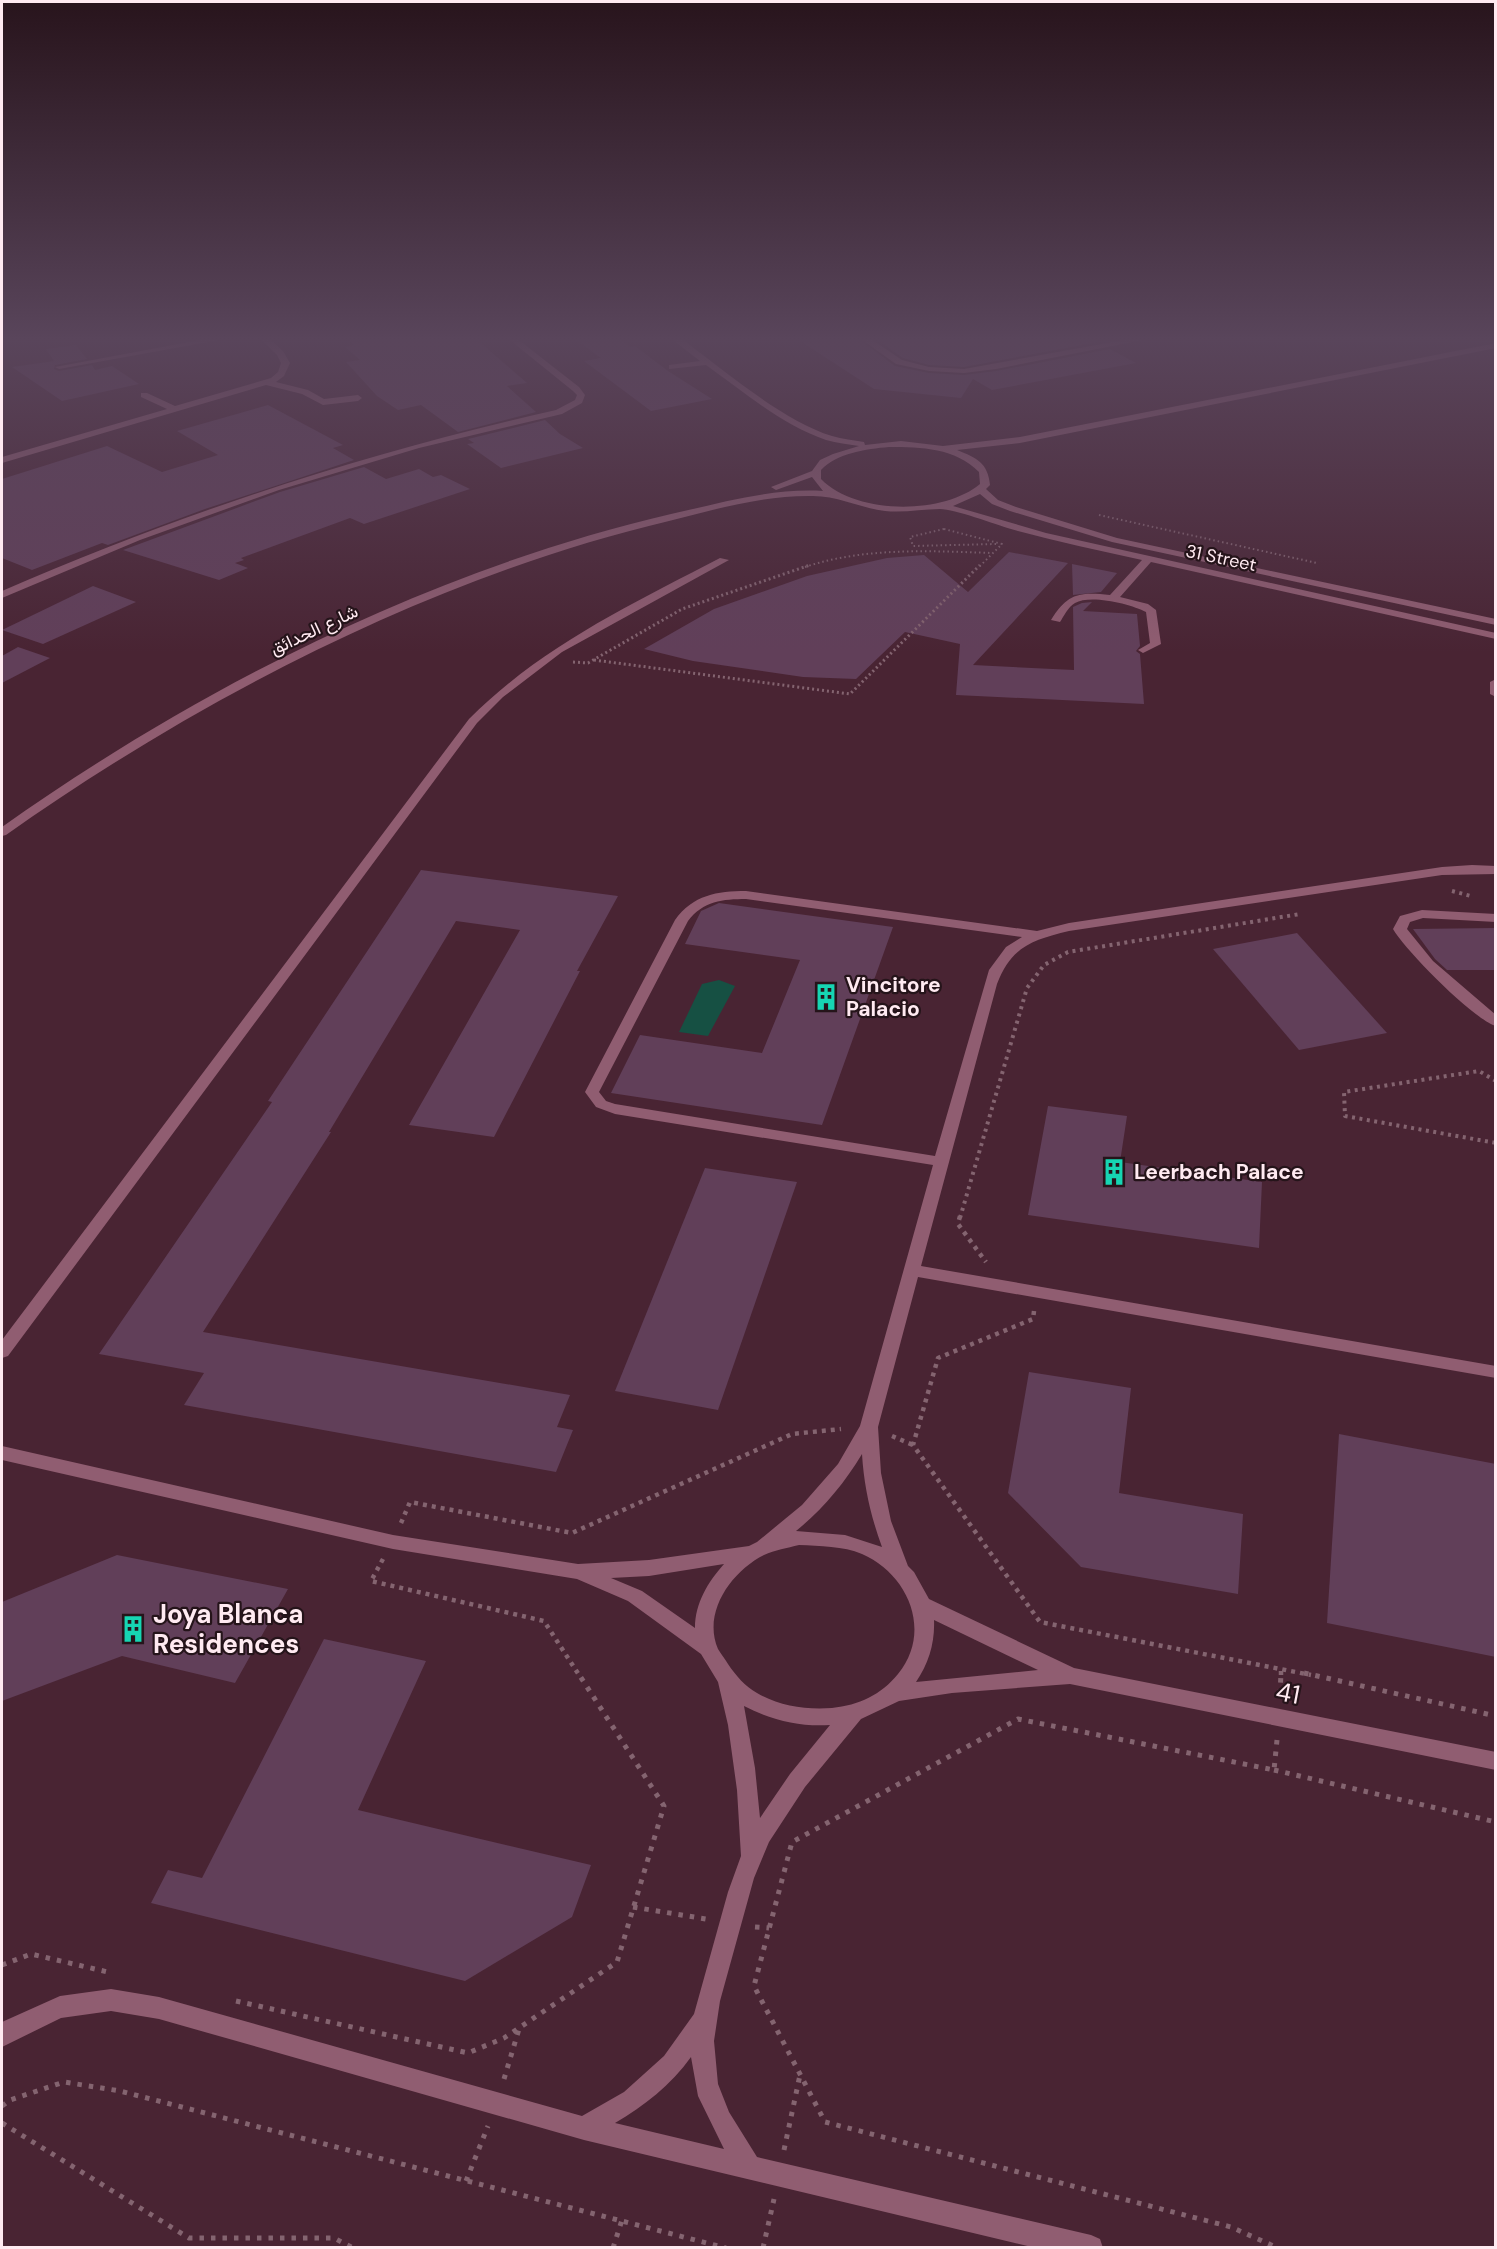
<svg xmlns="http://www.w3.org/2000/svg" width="1497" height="2249" font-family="'DM Sans',Vazirmatn,sans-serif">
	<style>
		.water { fill: #165043 }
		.building { fill: #613f59 }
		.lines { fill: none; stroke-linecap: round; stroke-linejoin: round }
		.path-far4 { stroke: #846470; stroke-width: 2; stroke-dasharray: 1.5 3; stroke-linecap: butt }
		.path-far3 { stroke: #846470; stroke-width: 3; stroke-dasharray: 2 3; stroke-linecap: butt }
		.path-far2 { stroke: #846470; stroke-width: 4; stroke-dasharray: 3 4.5; stroke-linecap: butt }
		.path-far1 { stroke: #846470; stroke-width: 4.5; stroke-dasharray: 4 5; stroke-linecap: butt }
		.path { stroke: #846470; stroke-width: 5; stroke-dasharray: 4.5 7; stroke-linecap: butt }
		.minor { fill: #905d71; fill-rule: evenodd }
		.labels { text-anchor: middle; stroke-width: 4.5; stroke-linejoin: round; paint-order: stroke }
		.far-street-label { font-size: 18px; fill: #ffeaf1; stroke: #25141a }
		.poi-label { font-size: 21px; font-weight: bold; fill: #ffeaf1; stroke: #25141a; text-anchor: start }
		.near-poi-label { font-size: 26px; font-weight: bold; fill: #ffeaf1; stroke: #25141a; text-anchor: start }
		.near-street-label { font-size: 26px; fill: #ffeaf1; stroke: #25141a }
	</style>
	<rect width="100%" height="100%" fill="#492433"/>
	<polygon class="water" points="719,980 735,986 708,1036 679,1032 702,984"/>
	<g class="building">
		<polygon points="347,337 474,337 527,383 507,386 536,412 458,432 421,405 398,410 377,396 346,362 360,360 345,347 354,345"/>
		<polygon points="572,337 617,337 630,347 635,346 668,371 712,399 651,411 584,361 601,358"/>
		<polygon points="794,337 856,337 895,366 929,373 964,375 996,371 1110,349 1136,363 992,390 973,379 961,398 874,389"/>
		<polygon points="873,337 1089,337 1098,342 964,367 929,365 903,358"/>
		<polygon points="76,345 87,359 55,365 54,369 59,371 92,365 95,370 112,366 139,384 62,401 12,367 54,361 46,349"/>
		<polygon points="268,405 343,445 333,448 354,460 205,509 108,545 102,543 32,570 2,558 2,479 107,446 162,472 218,455 177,431"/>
		<polygon points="545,420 560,434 583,448 501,468 467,444 474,443 468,439"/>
		<polygon points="364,467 386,479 419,469 433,477 441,475 470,489 364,524 350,518 241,558 244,560 235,563 248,568 219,580 123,550 280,492"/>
		<polygon points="1009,552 1068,563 973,665 1074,670 1073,607 1082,603 1092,602 1083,611 1137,614 1140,646 1136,651 1140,654 1144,704 956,695 960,644 905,632 856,679 803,677 693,661 644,649 714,609 807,576 887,558 924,555 968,592"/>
		<polygon points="1072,564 1117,573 1101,592 1073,595"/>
		<polygon points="93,586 136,602 43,644 2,630"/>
		<polygon points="18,647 50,658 2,683 2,656"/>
		<polygon points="421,870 618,896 577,971 580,971 494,1137 409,1125 520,930 456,921 329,1132 331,1132 203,1332 570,1395 557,1427 573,1430 556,1472 184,1405 204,1373 99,1354 272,1102 268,1101"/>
		<polygon points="719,903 893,927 822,1125 611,1093 640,1035 762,1053 800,960 685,944 701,911"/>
		<polygon points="1496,928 1496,970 1447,970 1435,959 1413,929"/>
		<polygon points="1297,933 1387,1033 1299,1050 1213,949"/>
		<polygon points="1048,1106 1127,1116 1120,1162 1262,1182 1259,1248 1028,1215"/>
		<polygon points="705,1168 797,1182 718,1410 615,1391"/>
		<polygon points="1029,1372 1131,1388 1119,1493 1243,1514 1238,1594 1081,1567 1008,1493"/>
		<polygon points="1339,1434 1496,1464 1496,1657 1327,1623"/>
		<polygon points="117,1555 288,1589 235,1683 122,1656 2,1701 2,1602"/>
		<polygon points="324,1639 426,1661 358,1810 591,1865 572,1917 465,1981 151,1903 168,1870 202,1878"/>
	</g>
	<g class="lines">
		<g class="path-far4">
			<polyline points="1099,515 1317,563"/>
			<polyline points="944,529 910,537 913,546 996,544"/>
			<polyline points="944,529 1002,544 979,567"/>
			<path d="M805 567C865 547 930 551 992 553"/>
		</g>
		<g class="path-far3">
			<polyline points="594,660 850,694 980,565"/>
			<polyline points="573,662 588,663 682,609 810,565"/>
		</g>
		<g class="path-far2">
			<polyline points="1452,891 1471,896"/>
			<polyline points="1496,1081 1479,1071 1344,1092 1345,1116 1496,1143"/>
			<polyline points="960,1218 1027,988 1044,965 1068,952 1300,914"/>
		</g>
		<g class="path-far1">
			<polyline points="960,1216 958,1224 986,1262"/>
			<polyline points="1034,1311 1033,1319 938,1358 913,1445 1040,1622 1311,1675"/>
			<polyline points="892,1436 913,1445"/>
			<polyline points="401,1523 410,1502 572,1533 792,1434 841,1429"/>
			<polyline points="383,1559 371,1581 544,1621 579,1675"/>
			<polyline points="1281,1675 1281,1668"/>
		</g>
		<g class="path">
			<polyline points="1304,1673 1496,1716"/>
			<polyline points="1280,1694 1281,1673"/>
			<polyline points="1277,1740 1274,1770 1018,1719 792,1842 754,1986 825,2122 1231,2227 1278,2248"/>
			<polyline points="1274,1770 1496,1822"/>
			<polyline points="633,1907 706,1919"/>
			<polyline points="755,1927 769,1928"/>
			<polyline points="2,1965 31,1954 112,1973"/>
			<polyline points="236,2001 468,2053 504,2038 617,1962 664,1806 578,1673"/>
			<polyline points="504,2079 519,2029"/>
			<polyline points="2,2106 10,2100 64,2082 120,2091 726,2248"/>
			<polyline points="2,2123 189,2238 334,2238 353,2248"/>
			<polyline points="784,2150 800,2075"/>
			<polyline points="466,2181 488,2126"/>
			<polyline points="613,2248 622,2220"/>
			<polyline points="763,2248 774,2199"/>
		</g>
		<g class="minor">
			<polygon points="216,337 236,337 59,369 55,367"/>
			<polygon points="259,337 268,337 283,351 290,363 284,376 276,382 308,390 324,399 358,395 362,398 358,401 323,405 302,394 266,385 2,463 2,457 167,409 141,397 141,393 147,393 175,406 271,378 278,372 281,363 277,355"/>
			<path d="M506 337H515L579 387 585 395 582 403 562 414 419 448 279 490 140 540 2 598V591C181 513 365 453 556 410L575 400 577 395 573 391Z"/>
			<path d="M669 337H679C723 369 781 420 832 436 842 439 854 440 864 442L865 445 901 441 943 446 1020 437 1496 343V348L1020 443 957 450C977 458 988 463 990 485L986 489 998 500 1016 507 1117 538 1496 619V625L1112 542 1010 511 992 504 980 494 953 506 1046 533 1496 633V639L1151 562 1120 597 1148 604 1156 610 1161 644 1143 653 1138 650 1150 643 1146 612C1131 604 1090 594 1075 603 1068 607 1064 616 1060 622L1051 620C1068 593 1079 592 1110 595L1142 560C1098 550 1054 541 1011 529 994 524 955 509 940 509 922 509 904 513 885 511 860 508 838 496 813 496 764 495 716 509 669 521 436 576 201 697 6 835L2 836V827C201 686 432 570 671 514 721 503 771 488 823 491L812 477 776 490 771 487 812 471 820 460 833 454 859 446C848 444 837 443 826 440 782 425 744 392 706 365L669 369V365L700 361ZM889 447C922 447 955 448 979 472L980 484C943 515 856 515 821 479V470C837 453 866 449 889 447Z"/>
			<polygon points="858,337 868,337 902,360 929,367 964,369 1140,337 1158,337 996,369 964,373 929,371 896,364"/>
			<path d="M720 558 729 560 562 652 503 697 477 723 8 1356 2 1358V1340L469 719C542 646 630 605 720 558Z"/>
			<polygon points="1496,679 1496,697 1490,694 1490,682"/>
			<path d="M1472 865 1496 866V874L1442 875 1069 931C1032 940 1011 947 997 984L921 1266 1496 1366V1378L918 1277 878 1427 881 1473 891 1521 908 1566 914 1572 929 1599 1074 1668 1496 1752V1770L1070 1684 952 1693 899 1701 861 1719 805 1787 769 1842 754 1878 720 2001 714 2041 718 2084 729 2112 757 2157 1091 2235 1100 2239 1103 2248H1036L584 2140 159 2019 111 2011 61 2018 2 2047V2022L60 1996 111 1989 159 1997 582 2116 624 2092 664 2056 694 2014 728 1892 741 1856 737 1790 728 1725 718 1682 701 1654 628 1601 577 1579 393 1549 2 1460V1446L393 1535 578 1564 649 1560 749 1546 757 1542 802 1505 838 1464 860 1426 933 1165 615 1114 596 1107 585 1092 675 920C693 895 717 891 746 891L1037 931 1069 923 1442 867ZM746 899 1022 937 1006 947 989 970 935 1156 615 1104 606 1101 599 1092 688 921C703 901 723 899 746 899ZM862 1454C864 1487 871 1517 882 1547L845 1535 796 1531C822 1510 844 1484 862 1454ZM799 1545C820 1546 843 1546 862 1554 908 1574 933 1631 898 1674 881 1695 859 1705 832 1708 806 1710 779 1706 757 1693 745 1686 736 1676 728 1664 725 1659 721 1654 718 1649 702 1612 732 1571 764 1555 775 1550 787 1548 799 1545ZM724 1564C708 1582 695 1603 695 1628L642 1591 611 1578 649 1576ZM934 1620 1038 1670 916 1682C929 1663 935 1642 934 1620ZM744 1706C771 1720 800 1727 830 1725L790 1774 760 1818 755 1768ZM691 2057 698 2096 724 2149 615 2123C644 2106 671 2085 691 2057Z"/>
			<path d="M1422 910 1496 914V922L1423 918 1410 922 1407 929 1433 961 1496 1015V1026C1474 1020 1405 950 1393 929L1400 916Z"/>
		</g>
	</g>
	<linearGradient id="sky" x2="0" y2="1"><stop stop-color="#28141c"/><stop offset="0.52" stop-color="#59455b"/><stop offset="1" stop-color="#59455b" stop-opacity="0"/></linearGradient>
	<rect width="1497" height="652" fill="url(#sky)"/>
	<defs>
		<symbol id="building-bare" viewBox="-9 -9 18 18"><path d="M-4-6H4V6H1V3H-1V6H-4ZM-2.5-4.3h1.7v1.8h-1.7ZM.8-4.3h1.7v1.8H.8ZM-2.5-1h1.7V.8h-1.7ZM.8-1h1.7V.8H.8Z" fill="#16d5b3" stroke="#25141a" stroke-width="2.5" paint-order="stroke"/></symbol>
	</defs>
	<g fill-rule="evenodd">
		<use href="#building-bare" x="807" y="978" width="38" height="38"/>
		<use href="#building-bare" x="1095" y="1153" width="38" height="38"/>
		<use href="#building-bare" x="114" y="1610" width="38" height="38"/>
	</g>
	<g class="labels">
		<g class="far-street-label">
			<text transform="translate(1221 558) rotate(12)" y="6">31 Street</text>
			<text transform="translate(314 630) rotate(-25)" y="6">شارع الحدائق</text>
		</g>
		<g class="poi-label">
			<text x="846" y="992">Vincitore<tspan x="846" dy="24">Palacio</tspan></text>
			<text x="1134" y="1179">Leerbach Palace</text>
		</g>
		<g class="near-poi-label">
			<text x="153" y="1623">Joya Blanca<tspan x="153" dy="30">Residences</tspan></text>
		</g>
		<g class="near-street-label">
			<text transform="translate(1288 1693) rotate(11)" y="9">41</text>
		</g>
	</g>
	<rect width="1497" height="2249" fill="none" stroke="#ffeaf1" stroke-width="6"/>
</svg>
